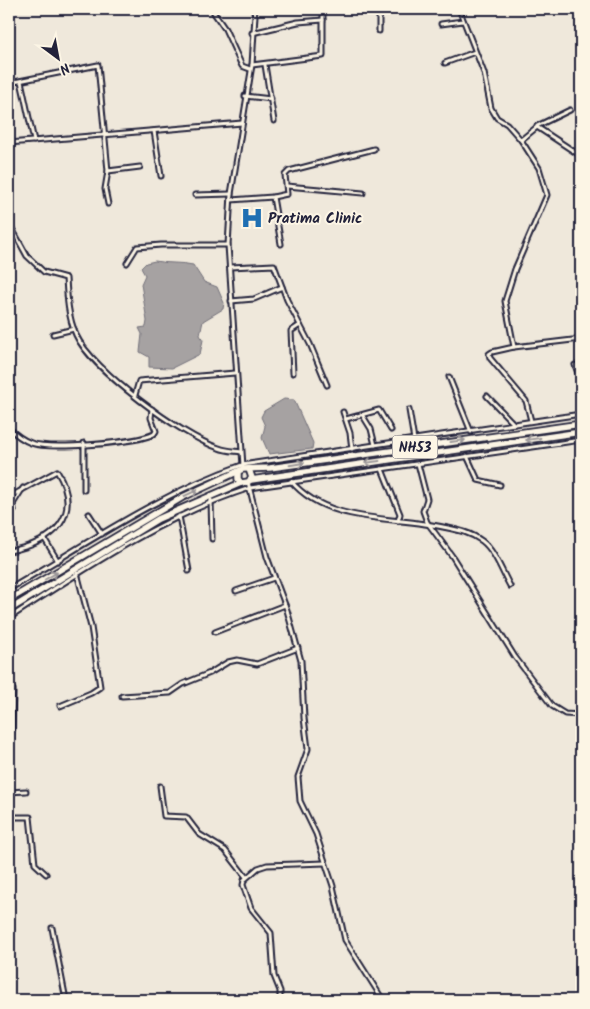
<svg xmlns="http://www.w3.org/2000/svg" width="590" height="1009" font-family="Kalam,sans-serif">
	<style>
		.water { fill: #a6a2a2; stroke: #716f79 }
		.lines { fill: none; stroke-linecap: round; stroke-linejoin: round }
		.minor-casing { stroke: #22223b; stroke-width: 7 }
		.trunk-casing { stroke: #22223b; stroke-width: 9 }
		.minor { stroke: #fcf5e5; stroke-width: 3 }
		.trunk { stroke: #fcf5e5; stroke-width: 5.5 }
		.oneway { stroke: #9a9698 }
		.labels { text-anchor: middle; stroke-width: 4; stroke-linejoin: round; paint-order: stroke }
		.shield { fill: #fcf5e5; stroke: #63616e; stroke-width: 1 }
		.shield-label { font-size: 14px; font-weight: bold; fill: #22223b }
		.poi-label { font-size: 15px; font-weight: bold; fill: #22223b; stroke: #fcf5e5; text-anchor: start }
	</style>
	<rect width="100%" height="100%" fill="#efe8db"/>
	<filter id="ink" filterUnits="userSpaceOnUse"><feTurbulence type="fractalNoise" baseFrequency=".02" numOctaves="2"/><feDisplacementMap in="SourceGraphic" scale="10" xChannelSelector="R" yChannelSelector="G"/><feConvolveMatrix kernelMatrix="1 2 1 2 8 2 1 2 1" color-interpolation-filters="sRGB"/></filter>
	<g filter="url(#ink)">
		<g class="water">
			<path d="M155 261C168 264 180 262 193 265L204 282 217 287 224 303 223 309 203 321 200 335 203 340 200 354 172 368 149 367V357L140 352 142 334 139 328 146 327 147 321 141 284 145 275 141 268 146 263Z"/>
			<polygon points="284,399 294,400 313,443 312,449 269,454 262,438 265,426 261,417 264,411"/>
		</g>
		<g class="lines">
			<defs>
				<g id="minor">
					<polyline points="459,9 484,73 491,108 497,118 507,124 521,140 537,127 581,156"/>
					<polyline points="214,13 225,29 242,66 250,69"/>
					<polyline points="441,24 463,21"/>
					<polyline points="379,31 379,9"/>
					<polyline points="252,33 298,22 323,20"/>
					<polyline points="445,63 475,52"/>
					<polyline points="252,65 323,56 323,9"/>
					<polyline points="265,65 274,121"/>
					<polyline points="21,81 34,141"/>
					<polyline points="9,83 98,65 108,171 140,167"/>
					<polyline points="245,96 271,99"/>
					<polyline points="537,126 570,110"/>
					<polyline points="154,131 161,176"/>
					<polyline points="521,140 539,168 547,195 515,269 505,301 514,347 581,339"/>
					<polyline points="9,143 242,123"/>
					<polyline points="108,171 105,189 108,204"/>
					<polyline points="287,186 363,193"/>
					<polyline points="195,195 231,194"/>
					<polyline points="273,197 287,194 285,175 289,171 374,149"/>
					<polyline points="231,200 273,197 281,244"/>
					<path d="M9 223 27 256 44 272 66 278C67 297 68 317 76 335 92 370 182 436 219 448 226 451 234 451 241 452"/>
					<polyline points="127,263 137,247 161,245 228,245"/>
					<polyline points="230,267 274,265 287,300 310,344 327,385"/>
					<polyline points="231,301 254,299 282,287"/>
					<polyline points="53,334 74,329"/>
					<polyline points="514,347 492,352 489,354 490,358 526,401 531,421"/>
					<polyline points="575,365 581,381"/>
					<polyline points="293,373 291,331 300,325"/>
					<polyline points="449,377 471,432"/>
					<polyline points="135,395 139,381 235,373"/>
					<polyline points="487,396 514,424"/>
					<polyline points="409,410 414,440"/>
					<polyline points="343,412 350,433 352,449"/>
					<polyline points="363,416 371,429 375,445"/>
					<polyline points="346,419 379,410 391,430"/>
					<path d="M9 428C15 434 23 440 31 443 50 450 136 443 154 434L156 431 151 418 152 409"/>
					<polyline points="467,456 478,480 500,485"/>
					<polyline points="418,464 427,499 423,511 427,522 452,556 515,657 552,706 565,714 581,715"/>
					<polyline points="243,466 228,245 231,194 252,65 255,15 253,9"/>
					<polyline points="382,469 400,514 398,521"/>
					<path d="M291 481C327 524 392 516 443 527 458 530 470 532 482 541 495 551 502 572 510 586"/>
					<polyline points="248,482 267,557 287,610 301,661 304,718 308,749 298,777 300,801 316,834 333,886 345,940 383,1000"/>
					<polyline points="84,490 84,443"/>
					<path d="M9 497 57 471C84 516 53 543 9 551"/>
					<polyline points="211,500 212,539"/>
					<polyline points="14,510 13,504 23,488"/>
					<polyline points="89,514 102,534"/>
					<polyline points="179,516 189,571"/>
					<polyline points="44,538 58,561"/>
					<path d="M9 589C85 545 158 494 242 465L581 414"/>
					<polyline points="236,591 274,578"/>
					<path d="M9 618C86 568 163 516 250 488L581 440"/>
					<polyline points="215,632 285,605"/>
					<polyline points="122,696 170,693 183,684 210,673 228,662 237,660 257,664 298,648"/>
					<polyline points="60,706 91,693 100,687 91,627 77,573"/>
					<polyline points="9,755 11,752 13,690"/>
					<polyline points="160,786 164,816 186,817 199,834 225,850 246,877"/>
					<polyline points="9,792 26,791"/>
					<polyline points="9,817 30,817 35,864 46,874"/>
					<polyline points="52,928 66,1000"/>
					<polyline points="280,1000 280,991 274,976 271,933 251,908 243,885 244,880 258,868 267,865 325,863"/>
				</g>
				<g id="trunk">
					<polyline points="238,472 238,479 241,483 248,482 252,478 249,469"/>
					<polyline points="251,480 581,432"/>
					<polyline points="9,600 183,497 243,469 270,468 581,424"/>
					<polyline points="9,610 158,519 241,483"/>
				</g>
			</defs>
			<use href="#minor" class="minor-casing"/>
			<use href="#trunk" class="trunk-casing"/>
			<use href="#minor" class="minor"/>
			<use href="#trunk" class="trunk"/>
		</g>
		<defs><path id="oneway-shaft" d="M-6 0H5M1.5-3L5.5 0L1.5 3" fill="none" stroke-width="1.6" stroke-linecap="round" stroke-linejoin="round" transform="scale(1.25)"/></defs>
		<g class="oneway">
			<use href="#oneway-shaft" transform="translate(533 439) rotate(172)"/>
			<use href="#oneway-shaft" transform="translate(458 441) rotate(-8)"/>
			<use href="#oneway-shaft" transform="translate(372 462) rotate(172)"/>
			<use href="#oneway-shaft" transform="translate(297 464) rotate(-9)"/>
			<use href="#oneway-shaft" transform="translate(191 493) rotate(-25)"/>
			<use href="#oneway-shaft" transform="translate(51 576) rotate(-30)"/>
		</g>
	</g>
	<defs>
		<symbol id="hospital-bare" viewBox="-9 -9 18 18"><path d="M-5-5h3v3.5h4V-5h3V5h-3V1.5h-4V5h-3Z" fill="#1f6fb2" stroke="#fcf5e5" stroke-width="2.5" paint-order="stroke"/></symbol>
	</defs>
	<g fill-rule="evenodd">
		<use href="#hospital-bare" x="236" y="202" width="32" height="32"/>
	</g>
	<g class="labels">
		<rect class="shield" x="392.5" y="435.5" width="45" height="23" rx="4"/>
		<g class="shield-label">
			<text x="415" y="452">NH53</text>
		</g>
		<g class="poi-label">
			<text x="268" y="223">Pratima Clinic</text>
		</g>
	</g>
	<rect width="590" height="1009" fill="none" stroke="#fcf5e5" stroke-width="30"/>
	<rect x="15" y="15" width="560" height="979" fill="none" stroke="#22223b" stroke-width="2" filter="url(#ink)"/>
	<g transform="translate(58 58) rotate(148)" stroke="#fcf5e5" stroke-width="4" paint-order="stroke">
	<path d="M0-4L9 19L0 12L-9 19Z" fill="#22223b"/>
	<text y="-8" font-size="14" font-weight="bold" text-anchor="middle" fill="#22223b">N</text>
	</g>
</svg>
